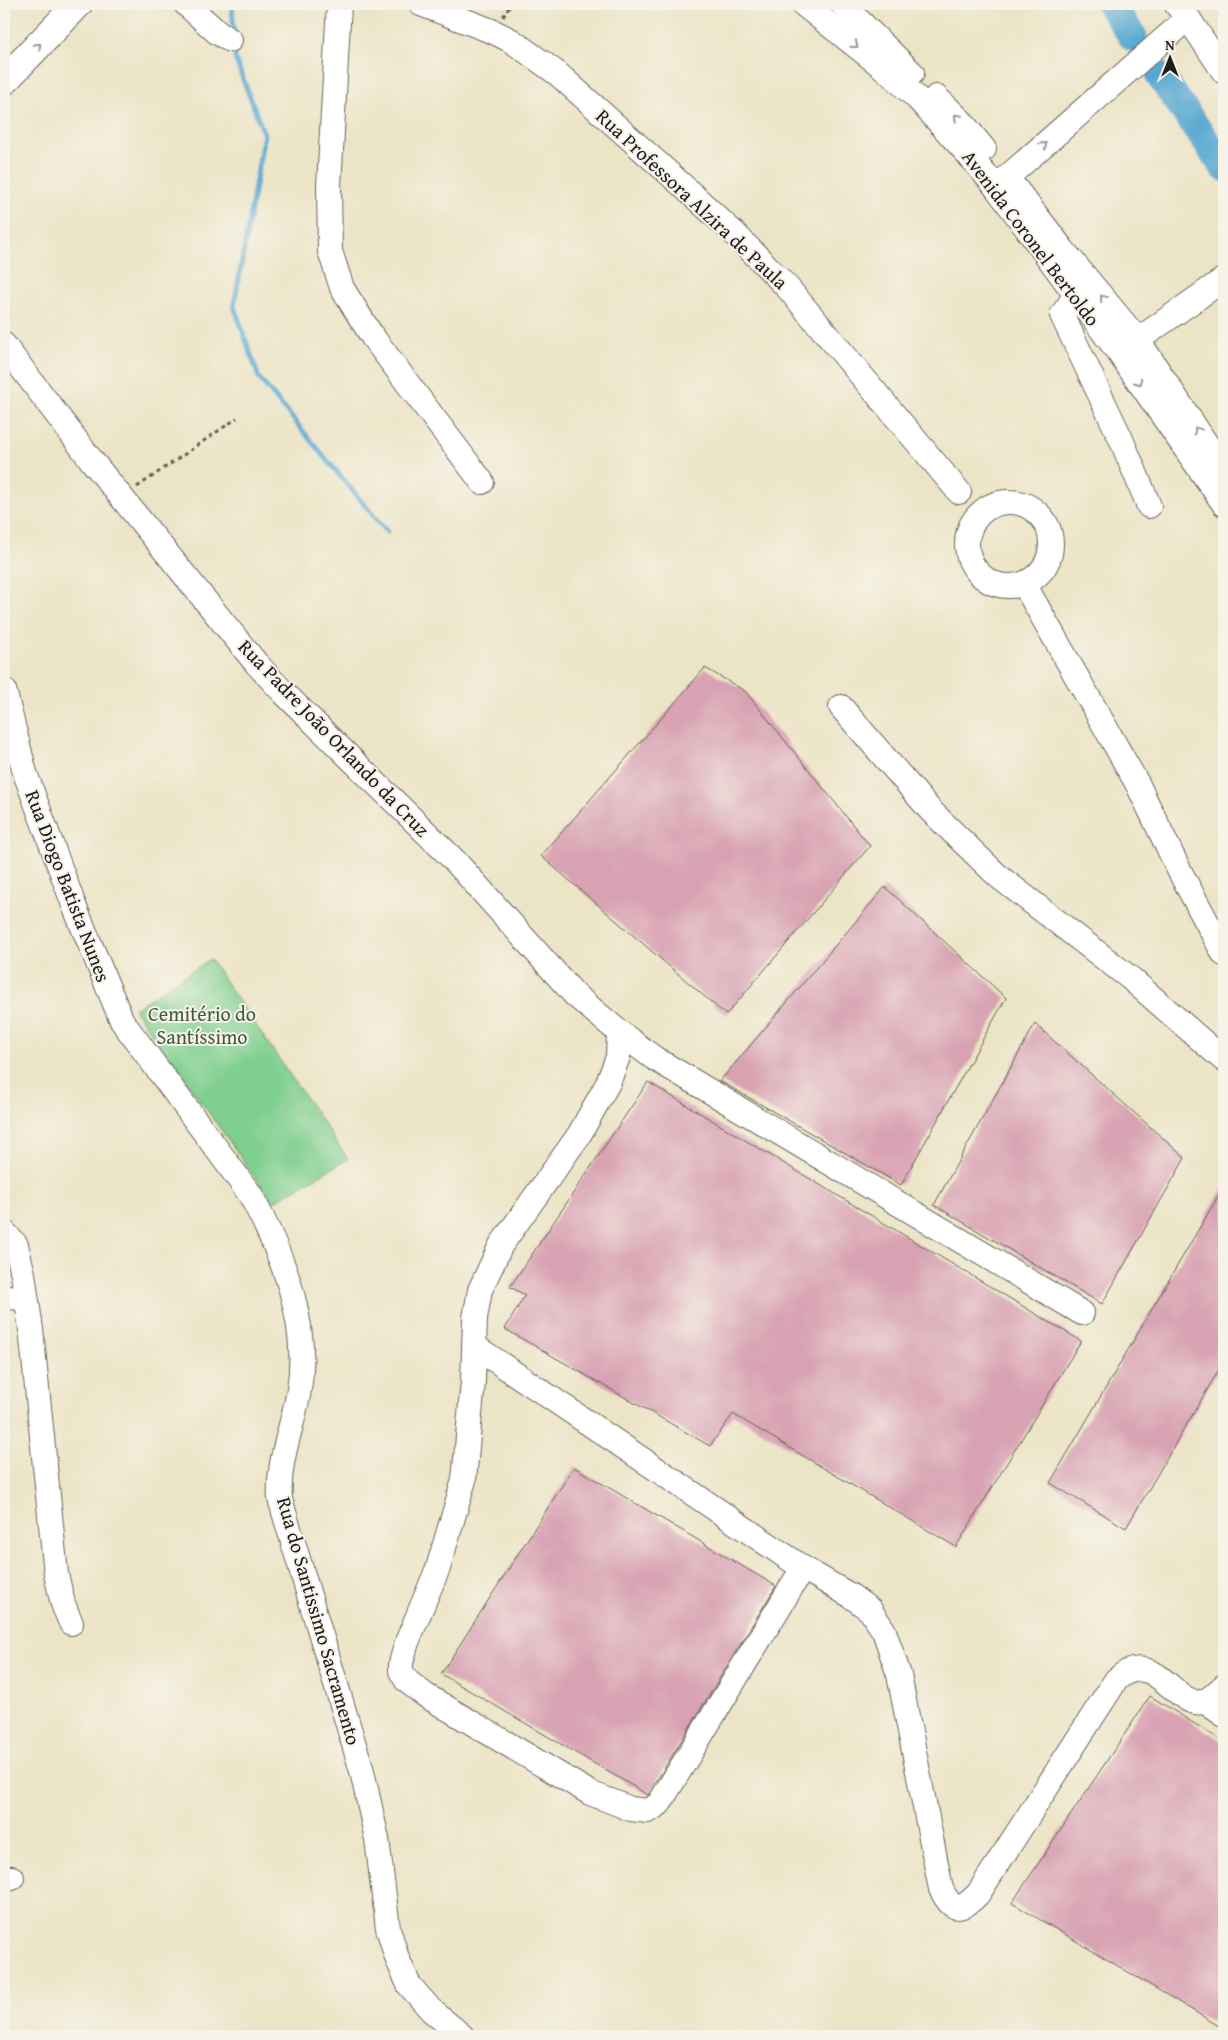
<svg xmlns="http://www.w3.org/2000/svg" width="1228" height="2040" font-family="'Gentium Book Plus',serif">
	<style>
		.green { fill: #7fcf8f; stroke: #4e7656 }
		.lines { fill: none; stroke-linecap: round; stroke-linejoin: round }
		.stream { stroke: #56a8d1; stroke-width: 5 }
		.river { stroke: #56a8d1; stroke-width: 29 }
		.building { fill: #d8a2b2 }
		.minor-casing { stroke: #656258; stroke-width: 26 }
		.major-casing { stroke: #656258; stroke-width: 30 }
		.path { stroke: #656258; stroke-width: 3; stroke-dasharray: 4 4; stroke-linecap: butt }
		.minor { stroke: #fff; stroke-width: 24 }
		.major { stroke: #fff; stroke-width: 28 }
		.oneway { stroke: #999 }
		.labels { text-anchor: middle; stroke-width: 4; stroke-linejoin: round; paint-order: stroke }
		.street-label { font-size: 20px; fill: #1c1c1c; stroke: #f7f3e8 }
		.park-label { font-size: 20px; fill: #3f5b44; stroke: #f7f3e8 }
	</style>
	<rect width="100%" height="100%" fill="#f7f3e8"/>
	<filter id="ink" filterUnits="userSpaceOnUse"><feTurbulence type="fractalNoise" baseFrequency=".02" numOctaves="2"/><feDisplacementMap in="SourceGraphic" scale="10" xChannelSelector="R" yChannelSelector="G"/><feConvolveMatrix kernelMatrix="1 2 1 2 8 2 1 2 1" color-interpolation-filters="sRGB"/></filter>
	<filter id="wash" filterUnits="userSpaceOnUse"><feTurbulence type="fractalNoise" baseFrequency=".0096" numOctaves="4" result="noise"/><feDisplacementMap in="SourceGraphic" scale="20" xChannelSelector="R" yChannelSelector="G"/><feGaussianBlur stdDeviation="1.12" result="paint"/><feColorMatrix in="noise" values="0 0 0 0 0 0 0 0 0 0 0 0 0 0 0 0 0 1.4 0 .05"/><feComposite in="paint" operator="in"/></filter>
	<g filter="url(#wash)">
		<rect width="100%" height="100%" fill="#ece4c6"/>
		<polygon class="green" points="210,959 348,1159 273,1202 134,1009"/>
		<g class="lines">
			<g class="stream">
				<polyline points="232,4 234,35"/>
				<polyline points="235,46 235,58 264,134 234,306 259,378 387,532"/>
			</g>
			<g class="river">
				<polyline points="1110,4 1133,37"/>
				<polyline points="1160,76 1224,167"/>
			</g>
		</g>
		<g id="blocks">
			<g class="building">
				<polygon points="705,668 745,691 870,846 726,1015 541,856"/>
				<polygon points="885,887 1006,998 901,1185 720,1081"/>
				<polygon points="1035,1024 1185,1158 1102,1304 934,1205"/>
				<polygon points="648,1082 1081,1341 956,1547 733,1414 710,1446 505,1329 525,1295 510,1287"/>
				<polygon points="1224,1186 1224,1361 1126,1528 1050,1483"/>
				<polygon points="574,1467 776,1586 648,1795 441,1674"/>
				<polygon points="1150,1696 1224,1742 1224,2029 1012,1903"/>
			</g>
		</g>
	</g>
	<g filter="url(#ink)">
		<use href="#blocks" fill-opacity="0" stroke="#656258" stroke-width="1"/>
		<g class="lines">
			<defs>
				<g id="minor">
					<polyline points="186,4 218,33 230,40"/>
					<polyline points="339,4 329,186 330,251 342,288 372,336 482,482"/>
					<polyline points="421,4 494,32 512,41 558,74 683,186 734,233 788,288 959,492"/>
					<polyline points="803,4 884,68 917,98 966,152 996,187 1119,353 1224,504"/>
					<polyline points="842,4 912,73"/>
					<polyline points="1176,4 1188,18 1224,72"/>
					<polyline points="936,97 961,121 984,149"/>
					<polyline points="996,187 1188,18"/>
					<polyline points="1016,189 1063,250 1138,340 1224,471"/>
					<polyline points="1075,296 1062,315 1121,439 1149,506"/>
					<polyline points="4,345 92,461 256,663 283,692 455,861 575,995 619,1032 654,1058 1082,1313"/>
					<polyline points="1125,349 1224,279"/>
					<circle cx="1009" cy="544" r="42"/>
					<polyline points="1024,584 1138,785 1179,870 1224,954"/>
					<path d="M4 690 25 773 75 908 122 1021 250 1194C282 1254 310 1321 299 1390 293 1427 277 1461 280 1499L362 1771 377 1839 388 1928 397 1958 409 1985 431 2010 462 2036"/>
					<polyline points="841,707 931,811 998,876 1130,978 1224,1060"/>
					<path d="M619 1032 618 1057 608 1083 579 1135 501 1245 480 1290 475 1318 473 1382 464 1480 438 1568 407 1642 401 1663V1671L407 1681 425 1695 590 1793 631 1809 648 1811 659 1804 803 1568 851 1596 870 1610 884 1631 899 1675 941 1889C953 1913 961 1911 978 1894L1116 1680C1154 1645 1175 1708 1202 1702 1210 1700 1218 1691 1224 1686"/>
					<polyline points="4,1232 16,1245 23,1274 31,1329 56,1574 63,1604 71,1623"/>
					<polyline points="4,1297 26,1298"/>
					<polyline points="474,1346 803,1568"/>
					<polyline points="1204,1701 1224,1715"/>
					<polyline points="4,1879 12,1878"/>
				</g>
				<polyline id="major" points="4,81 78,4"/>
			</defs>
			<use href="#minor" class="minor-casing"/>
			<use href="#major" class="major-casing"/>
			<g class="path">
				<polyline points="503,17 511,4"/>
				<polyline points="137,487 237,418"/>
			</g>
			<use href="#minor" class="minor"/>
			<use href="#major" class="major"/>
		</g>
		<defs><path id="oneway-chevron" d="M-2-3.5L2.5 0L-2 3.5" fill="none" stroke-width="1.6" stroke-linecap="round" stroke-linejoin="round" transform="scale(1.25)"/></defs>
		<g class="oneway">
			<use href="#oneway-chevron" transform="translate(855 45) rotate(39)"/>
			<use href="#oneway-chevron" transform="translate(38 46) rotate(-46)"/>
			<use href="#oneway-chevron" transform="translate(957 117) rotate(-135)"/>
			<use href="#oneway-chevron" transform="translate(1044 145) rotate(-42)"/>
			<use href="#oneway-chevron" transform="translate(1103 298) rotate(-130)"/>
			<use href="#oneway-chevron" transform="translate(1139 382) rotate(55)"/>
			<use href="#oneway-chevron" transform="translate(1197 430) rotate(-124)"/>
		</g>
	</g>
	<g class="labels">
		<g class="street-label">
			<text transform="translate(692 199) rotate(43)" y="7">Rua Professora Alzira de Paula</text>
			<text transform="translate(1031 238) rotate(53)" y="7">Avenida Coronel Bertoldo</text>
			<text transform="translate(334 738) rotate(46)" y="7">Rua Padre João Orlando da Cruz</text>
			<text transform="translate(68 886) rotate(69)" y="7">Rua Diogo Batista Nunes</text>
			<text transform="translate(319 1621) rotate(74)" y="7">Rua do Santissimo Sacramento</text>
		</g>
		<g class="park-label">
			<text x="202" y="1021">Cemitério do<tspan x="202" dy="23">Santíssimo</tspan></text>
		</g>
	</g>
	<rect width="1228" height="2040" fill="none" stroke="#f7f3e8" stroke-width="20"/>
	<g transform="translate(1170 58)" stroke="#f7f3e8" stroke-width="4" paint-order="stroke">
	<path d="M0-4L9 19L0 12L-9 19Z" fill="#1c1c1c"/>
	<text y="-8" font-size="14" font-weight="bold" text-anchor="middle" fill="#1c1c1c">N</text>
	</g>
</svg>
